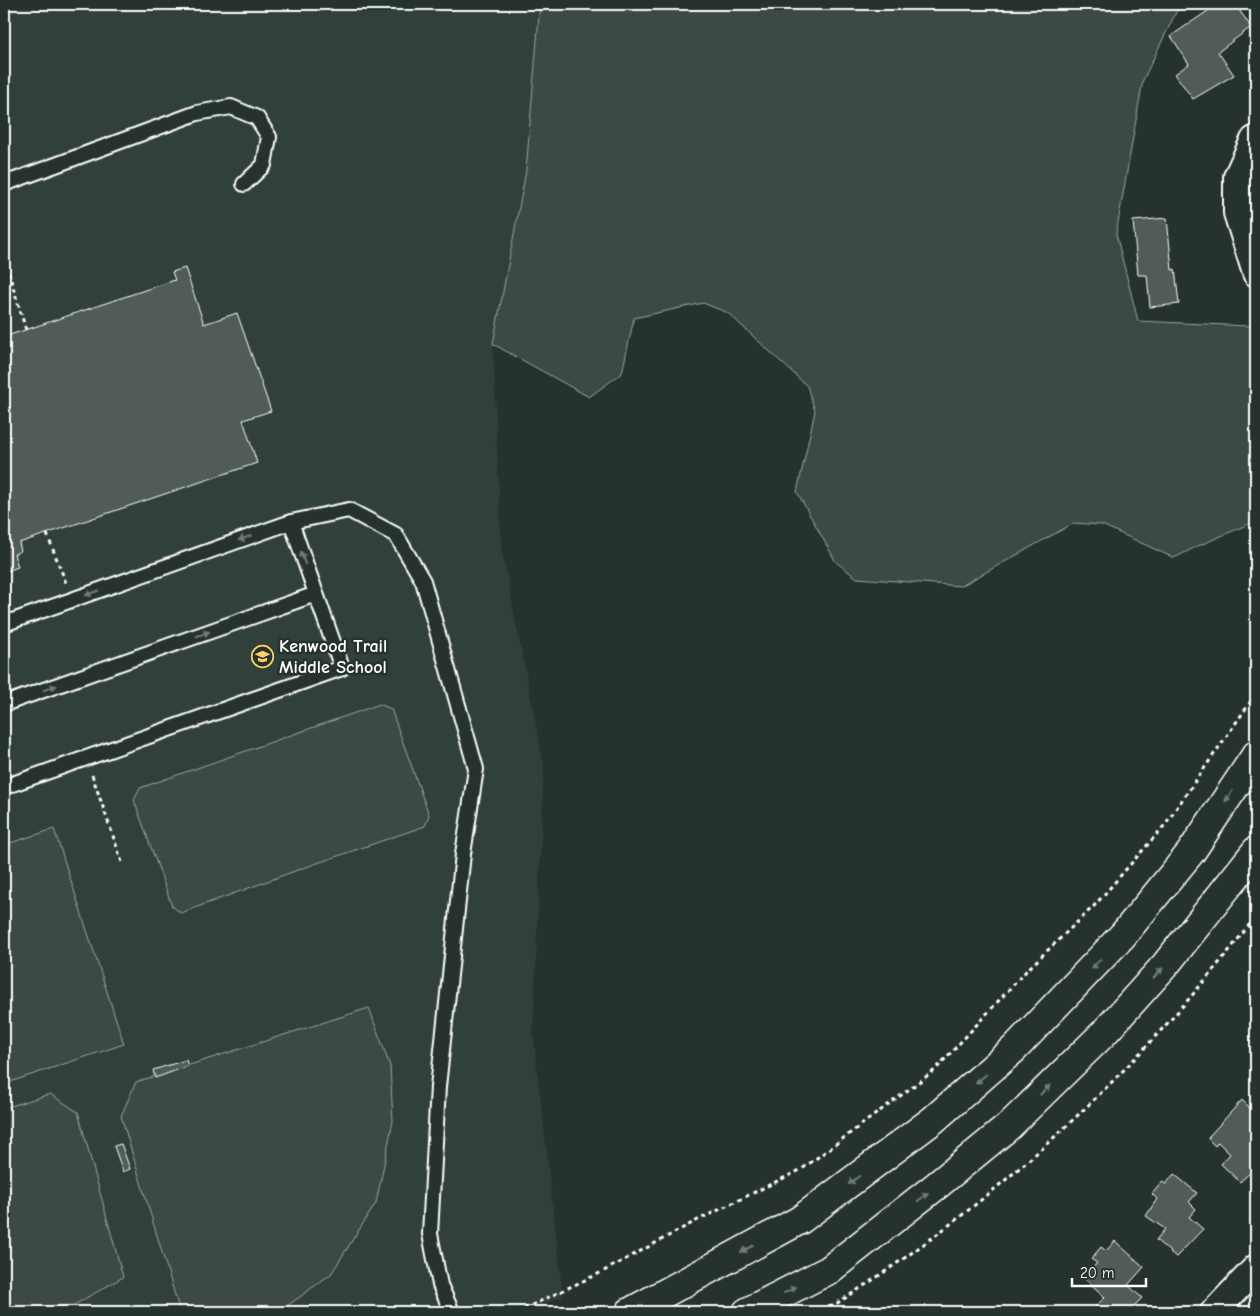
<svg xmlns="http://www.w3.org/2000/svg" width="1260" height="1316" font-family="'Comic Neue',sans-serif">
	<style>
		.built { fill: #333f3a }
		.green { fill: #3e4944; stroke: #9ea4a2 }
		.building { fill: #515c57; stroke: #fff }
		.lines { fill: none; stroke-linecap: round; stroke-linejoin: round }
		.lane-casing { stroke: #fff; stroke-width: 18 }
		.street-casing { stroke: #fff; stroke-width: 30 }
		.secondary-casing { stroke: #fff; stroke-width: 31 }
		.path { stroke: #fff; stroke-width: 3; stroke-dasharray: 4 4; stroke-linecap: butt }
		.lane { stroke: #26332d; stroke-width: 14 }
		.street { stroke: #26332d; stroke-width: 26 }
		.secondary { stroke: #26332d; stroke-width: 28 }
		.oneway { fill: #727a76 }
		.labels { text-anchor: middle; stroke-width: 5; stroke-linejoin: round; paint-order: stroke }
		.poi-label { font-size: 18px; font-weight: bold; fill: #fff; stroke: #26332d; text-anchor: start }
	</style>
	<rect width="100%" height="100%" fill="#26332d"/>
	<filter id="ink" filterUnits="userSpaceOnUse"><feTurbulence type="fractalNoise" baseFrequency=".02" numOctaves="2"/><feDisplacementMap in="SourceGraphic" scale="10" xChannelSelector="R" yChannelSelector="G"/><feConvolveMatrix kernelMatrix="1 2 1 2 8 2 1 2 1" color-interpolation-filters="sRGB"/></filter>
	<g filter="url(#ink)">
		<polygon class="built" points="4,4 540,4 526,171 493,344 501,546 544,766 533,1033 563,1296 521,1312 4,1312"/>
		<g class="green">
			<polygon points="540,4 1180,4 1143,80 1116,234 1138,321 1249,326 1256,330 1256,521 1198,546 1174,558 1102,525 1074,523 961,586 857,578 836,562 797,492 815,411 807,386 728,313 703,303 634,318 622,373 589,397 493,344 526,171"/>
			<polygon points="380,704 391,709 429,815 425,826 303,868 181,913 172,906 134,800 140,788"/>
			<polygon points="54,829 124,1044 4,1084 4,845"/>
			<polygon points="369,1008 390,1066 393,1121 376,1203 331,1274 279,1312 180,1312 121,1116 136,1082"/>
			<polygon points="50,1094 78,1112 123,1277 74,1305 12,1310 4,1308 4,1108"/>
		</g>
		<g class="building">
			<polygon points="1218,4 1235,4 1251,27 1218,52 1234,75 1193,99 1175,74 1189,64 1171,36"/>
			<polygon points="1167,218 1172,270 1175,269 1179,304 1150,307 1147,275 1138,275 1133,221"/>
			<polygon points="185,268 204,324 237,313 271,411 243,420 257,463 19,543 21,551 14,554 18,567 4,572 4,335 4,337 175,280 172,272"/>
			<polygon points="186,1060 188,1066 155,1078 153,1070"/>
			<polygon points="1242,1100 1256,1114 1256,1167 1240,1182 1221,1164 1230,1154 1218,1142 1215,1146 1208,1139 1210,1135"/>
			<polygon points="121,1144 130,1169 123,1172 114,1146"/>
			<polygon points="1174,1174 1197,1193 1189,1202 1196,1209 1189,1217 1203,1229 1176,1257 1156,1240 1165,1229 1146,1216 1157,1199 1152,1194 1162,1182 1166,1184"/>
			<polygon points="1115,1241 1144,1267 1128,1285 1142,1298 1128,1312 1101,1312 1095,1307 1105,1297 1084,1278 1097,1263 1091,1259 1101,1247 1106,1251"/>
		</g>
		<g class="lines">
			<defs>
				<g id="lane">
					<polyline points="4,184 197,113 231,107 257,118 269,137 264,165 244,184"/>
					<polyline points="4,624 291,522 349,510 396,535 423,581 476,769 463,854 438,1087 430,1234 440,1285 452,1312"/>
					<polyline points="4,704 316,594"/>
					<polyline points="4,787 342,668 291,522"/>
				</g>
				<g id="street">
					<polyline points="1256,139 1254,140 1237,177 1237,213 1256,273"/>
					<polyline points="1214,1312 1256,1268"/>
				</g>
				<g id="secondary">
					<polyline points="630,1312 800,1220 933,1120 1014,1049 1123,935 1191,852 1256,755"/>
					<polyline points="747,1312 829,1270 936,1186 1008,1127 1104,1033 1166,964 1256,851"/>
				</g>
			</defs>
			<use href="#lane" class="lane-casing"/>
			<use href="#street" class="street-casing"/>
			<use href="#secondary" class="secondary-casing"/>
			<g class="path">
				<polyline points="4,257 26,330"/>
				<polyline points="47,534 66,583"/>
				<polyline points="92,775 123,865"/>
				<polyline points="517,1312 602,1272 696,1221 802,1169 935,1070 1026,971 1094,906 1164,826 1256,694"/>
				<path d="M823 1312C991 1208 1137 1073 1256 916"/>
			</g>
			<use href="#lane" class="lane"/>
			<use href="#street" class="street"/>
			<use href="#secondary" class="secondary"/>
		</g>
		<defs><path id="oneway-solid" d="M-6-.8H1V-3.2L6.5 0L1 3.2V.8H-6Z" transform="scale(1.25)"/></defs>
		<g class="oneway">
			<use href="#oneway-solid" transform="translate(245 538) rotate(161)"/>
			<use href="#oneway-solid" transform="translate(303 558) rotate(-109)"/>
			<use href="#oneway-solid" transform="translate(92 593) rotate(161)"/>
			<use href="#oneway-solid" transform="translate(203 634) rotate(-19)"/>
			<use href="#oneway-solid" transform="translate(50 688) rotate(-19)"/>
			<use href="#oneway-solid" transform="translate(1229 796) rotate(124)"/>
			<use href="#oneway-solid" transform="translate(1096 964) rotate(134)"/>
			<use href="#oneway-solid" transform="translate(1158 973) rotate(-48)"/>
			<use href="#oneway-solid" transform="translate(981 1079) rotate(139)"/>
			<use href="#oneway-solid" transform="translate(1045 1090) rotate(-44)"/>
			<use href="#oneway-solid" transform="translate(854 1180) rotate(143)"/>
			<use href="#oneway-solid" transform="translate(923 1197) rotate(-38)"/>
			<use href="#oneway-solid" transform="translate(747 1249) rotate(151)"/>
			<use href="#oneway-solid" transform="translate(790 1290) rotate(-27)"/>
		</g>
	</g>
	<defs>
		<symbol id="school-ring" viewBox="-11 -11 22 22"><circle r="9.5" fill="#26332d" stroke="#ffd166" stroke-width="1.5"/><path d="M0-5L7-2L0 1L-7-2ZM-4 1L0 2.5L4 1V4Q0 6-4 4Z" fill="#ffd166"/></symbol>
	</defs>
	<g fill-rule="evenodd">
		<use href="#school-ring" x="250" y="644" width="25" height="25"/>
	</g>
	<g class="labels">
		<g class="poi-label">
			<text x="279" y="652">Kenwood Trail<tspan x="279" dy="21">Middle School</tspan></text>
		</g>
	</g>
	<rect width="1260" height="1316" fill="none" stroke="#26332d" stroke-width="20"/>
	<rect x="10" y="10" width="1240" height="1296" fill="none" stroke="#fff" stroke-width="2" filter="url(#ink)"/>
	<path d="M1072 1278v8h74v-8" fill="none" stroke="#ffffff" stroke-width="2.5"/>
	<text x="1080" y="1278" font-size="15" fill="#ffffff" stroke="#26332d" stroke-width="4" paint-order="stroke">20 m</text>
</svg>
